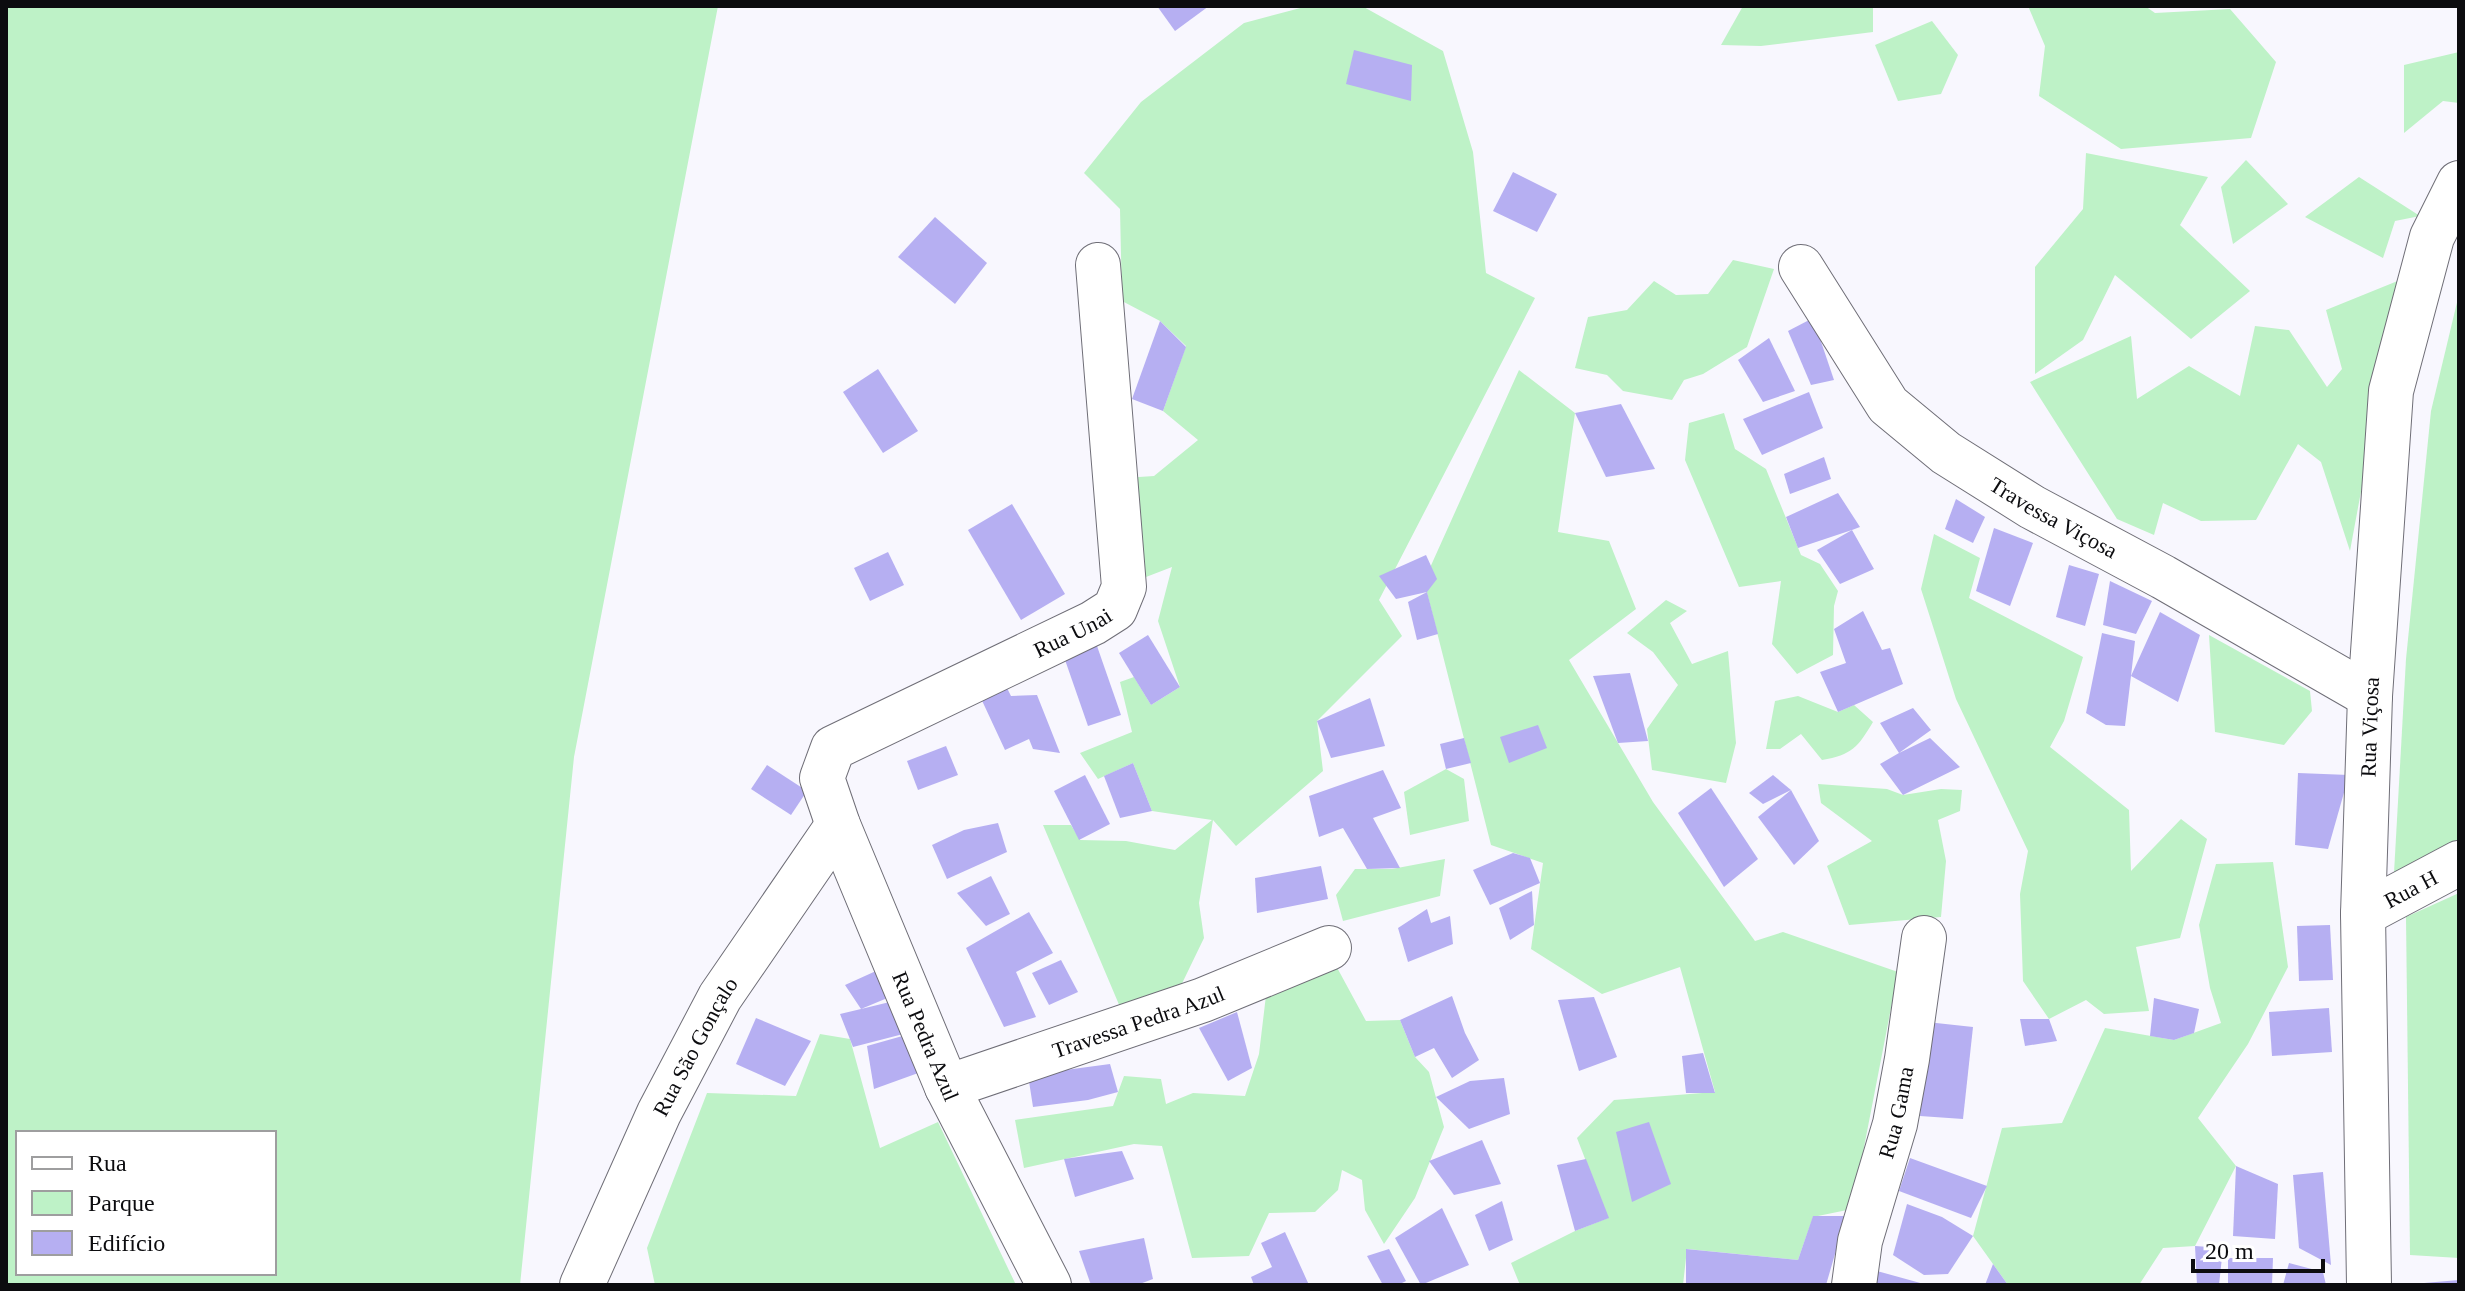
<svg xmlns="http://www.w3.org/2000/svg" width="2465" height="1291" font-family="'Times New Roman',serif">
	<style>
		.green { fill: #bef2c7; fill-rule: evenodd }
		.building { fill: #b6aff2 }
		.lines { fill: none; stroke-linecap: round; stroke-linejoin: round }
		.minor-casing { stroke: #6f6e77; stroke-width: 46 }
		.minor { stroke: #fff; stroke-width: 44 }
		.labels { text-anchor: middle; stroke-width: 6; stroke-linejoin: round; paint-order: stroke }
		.street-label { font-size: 22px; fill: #0c0c0f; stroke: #fff }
	</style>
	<rect width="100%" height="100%" fill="#f8f7fe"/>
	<g class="green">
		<path d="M6 6H718L574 757 520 1285H6ZM18 1133H274V1273H18Z"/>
		<polygon points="1308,6 1362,6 1443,51 1473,152 1486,273 1535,298 1379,600 1402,636 1317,721 1323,771 1236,846 1213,820 1199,903 1204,938 1174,1000 1120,1007 1043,825 1071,825 1080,840 1126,841 1175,850 1212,820 1152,811 1133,763 1098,779 1080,753 1132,732 1120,682 1134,677 1151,705 1180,687 1158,621 1172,567 1133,582 1124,478 1154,476 1198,440 1163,411 1186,346 1160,321 1122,301 1120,209 1084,173 1141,102 1244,23"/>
		<polygon points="1743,6 1873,6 1873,32 1761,46 1721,45"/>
		<polygon points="2028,6 2145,6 2155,13 2230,9 2276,62 2251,138 2121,149 2039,96 2045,46"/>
		<polygon points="1932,21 1958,55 1941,94 1898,101 1875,45"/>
		<polygon points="2459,52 2459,103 2443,101 2404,133 2404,65"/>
		<polygon points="2086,153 2208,177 2180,225 2250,291 2191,339 2115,275 2083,340 2035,374 2035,267 2083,209"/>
		<polygon points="2246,160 2288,204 2233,244 2221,187"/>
		<polygon points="2359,177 2420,216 2395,221 2383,258 2305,217"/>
		<polygon points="1733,260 1774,269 1747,347 1703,374 1684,380 1672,400 1623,391 1607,375 1575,368 1588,317 1627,310 1654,281 1676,295 1708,294"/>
		<polygon points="2400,280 2350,551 2321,462 2298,444 2256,520 2201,521 2163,503 2154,535 2117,519 2030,382 2131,336 2137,399 2189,366 2240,396 2255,326 2289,330 2327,387 2342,369 2326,310"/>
		<polygon points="2459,294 2459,839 2394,873 2406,659 2431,411"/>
		<polygon points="1519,370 1575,413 1558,532 1609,541 1636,609 1569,660 1653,802 1755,941 1783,932 1898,972 1852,1209 1813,1217 1798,1260 1687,1249 1683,1285 1520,1285 1511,1263 1575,1231 1608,1218 1577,1138 1614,1100 1715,1092 1680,967 1602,994 1531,949 1543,863 1491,845 1424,581"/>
		<polygon points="1724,413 1735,449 1766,469 1801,555 1820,564 1838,591 1834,606 1833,655 1797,674 1772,644 1781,581 1739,587 1685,460 1689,423"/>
		<polygon points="1934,534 1980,558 1969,598 2083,657 2064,721 2050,747 2129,810 2131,871 2181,819 2207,839 2180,938 2136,947 2149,1011 2104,1014 2086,1000 2049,1019 2023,981 2020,894 2028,851 1956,699 1921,589"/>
		<polygon points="1666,600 1687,611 1670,623 1692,664 1728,651 1736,743 1726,783 1652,770 1647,729 1678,685 1653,652 1627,633"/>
		<polygon points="2209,635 2310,691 2312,711 2284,745 2215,732"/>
		<path d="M1798 696 1838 712 1854 705 1873 722C1858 747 1852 755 1822 760L1801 734 1780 749H1766L1775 701Z"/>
		<polygon points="1446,769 1464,779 1469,821 1410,835 1404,792"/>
		<polygon points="1818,784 1887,789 1903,795 1941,789 1962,790 1960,811 1938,820 1946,861 1941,917 1849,925 1827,866 1872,841 1821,803"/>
		<polygon points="1445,859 1440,896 1343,921 1336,895 1355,869 1392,869"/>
		<polygon points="2273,862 2288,967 2248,1044 2198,1118 2236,1166 2195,1246 2163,1248 2139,1285 2008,1285 1973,1236 2002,1128 2062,1123 2105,1028 2174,1040 2221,1023 2210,988 2199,925 2216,864"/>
		<polygon points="2459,893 2459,1258 2410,1255 2406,917"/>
		<polygon points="1334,962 1366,1021 1400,1020 1415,1057 1429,1072 1444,1127 1415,1198 1384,1244 1365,1210 1362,1180 1342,1170 1338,1190 1315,1212 1269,1213 1249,1256 1192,1258 1162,1146 1134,1144 1024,1168 1015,1120 1113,1106 1124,1076 1161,1079 1166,1104 1193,1093 1245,1096 1259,1054 1267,987"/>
		<polygon points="820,1034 850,1039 880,1148 938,1122 1016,1285 655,1285 647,1248 707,1093 796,1096"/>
	</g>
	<g class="building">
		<polygon points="1157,6 1209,6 1175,31"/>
		<polygon points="1354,50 1412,65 1411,101 1346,84"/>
		<polygon points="1513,172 1557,194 1537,232 1493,211"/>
		<polygon points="935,217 987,263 955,304 898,257"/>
		<polygon points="1813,318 1834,380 1811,385 1788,331"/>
		<polygon points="1160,321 1186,347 1163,411 1132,399"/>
		<polygon points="1769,338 1795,391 1763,402 1738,360"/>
		<polygon points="878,369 918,431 883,453 843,392"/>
		<polygon points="1809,392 1823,428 1762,455 1743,419"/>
		<polygon points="1621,404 1655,469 1606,477 1575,413"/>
		<polygon points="1824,457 1831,479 1790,494 1784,474"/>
		<polygon points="1838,493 1860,527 1852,530 1874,569 1840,584 1817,550 1852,530 1798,548 1786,517"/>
		<polygon points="1956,499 1985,517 1973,543 1945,529"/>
		<polygon points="1012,504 1065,594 1021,620 968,530"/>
		<polygon points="1994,528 2033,543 2010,606 1976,591"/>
		<polygon points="888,552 904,585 870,601 854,568"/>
		<polygon points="1426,555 1437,579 1427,592 1396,599 1379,576"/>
		<polygon points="2069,565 2099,574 2085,626 2056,617"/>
		<polygon points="2110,581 2152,601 2136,634 2103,625"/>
		<polygon points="1427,592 1438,634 1417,640 1408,602"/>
		<polygon points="1863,611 1882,650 1890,648 1903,684 1838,712 1820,672 1846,663 1834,629"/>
		<polygon points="2160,612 2200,635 2178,702 2131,676 2125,726 2106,725 2086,713 2102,633 2135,641 2131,676"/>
		<polygon points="1148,635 1180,687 1151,705 1119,653"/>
		<polygon points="1097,646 1121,715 1088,726 1064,657"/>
		<polygon points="1630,673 1648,741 1618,743 1593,676"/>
		<polygon points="1005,684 1011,696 1037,695 1060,753 1033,749 1029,739 1005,750 978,692"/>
		<polygon points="1370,698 1385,746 1331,758 1317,721"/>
		<polygon points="1913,708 1931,730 1899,753 1930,738 1960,767 1903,795 1880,764 1899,753 1880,723"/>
		<polygon points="1538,725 1547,748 1509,763 1500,737"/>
		<polygon points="1464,738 1471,763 1446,769 1440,744"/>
		<polygon points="946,746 958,775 918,790 907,761"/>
		<polygon points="1133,763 1152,811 1120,818 1104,776"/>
		<polygon points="767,765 807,791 791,815 751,789"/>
		<polygon points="1383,770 1401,808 1373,818 1400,868 1367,869 1343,828 1319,837 1309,796"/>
		<polygon points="2298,773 2349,775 2328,849 2295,845"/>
		<polygon points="1085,775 1110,824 1079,840 1054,791"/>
		<polygon points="1773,775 1791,790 1763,804 1749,793"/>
		<polygon points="1711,788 1758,859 1724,887 1678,813"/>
		<polygon points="1791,790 1819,841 1794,865 1758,817"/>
		<polygon points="998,823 1007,852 947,879 932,845 964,830"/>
		<polygon points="1513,853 1530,858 1540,883 1490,905 1473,870"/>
		<polygon points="1321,866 1328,899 1257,913 1255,878"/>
		<polygon points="991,876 1010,914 986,926 957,893"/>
		<polygon points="1532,891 1534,925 1510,940 1499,908"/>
		<polygon points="1427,909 1431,923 1450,916 1453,944 1408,962 1398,928"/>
		<polygon points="1029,912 1053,953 1016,972 1036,1017 1004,1027 966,948"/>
		<polygon points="2330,925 2333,980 2299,981 2297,926"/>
		<polygon points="1061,960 1078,992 1049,1005 1032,973"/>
		<polygon points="887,966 897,994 861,1009 902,999 911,1032 853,1047 840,1014 861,1009 845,985"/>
		<polygon points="1452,996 1465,1033 1479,1060 1452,1078 1434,1048 1415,1057 1400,1020"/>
		<polygon points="1594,997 1617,1057 1579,1071 1558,1000"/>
		<polygon points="2154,998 2199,1009 2194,1033 2174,1040 2150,1036"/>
		<polygon points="2329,1008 2332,1052 2272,1056 2269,1012"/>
		<polygon points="1237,1012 1252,1068 1228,1081 1199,1028"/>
		<polygon points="756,1018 811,1041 785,1086 736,1064"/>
		<polygon points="2020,1019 2049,1019 2057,1041 2025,1046"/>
		<polygon points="1927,1022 1973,1027 1963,1119 1920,1116"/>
		<polygon points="906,1035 921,1072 874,1089 867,1046"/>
		<polygon points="1703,1053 1715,1093 1686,1093 1682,1056"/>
		<polygon points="1110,1064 1118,1092 1088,1100 1033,1107 1028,1075"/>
		<polygon points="1504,1078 1510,1114 1469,1129 1436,1097 1470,1081"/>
		<polygon points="1649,1122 1671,1184 1632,1202 1616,1132"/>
		<polygon points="1482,1140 1501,1184 1454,1195 1429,1161"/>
		<polygon points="1122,1151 1134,1179 1075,1197 1064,1159"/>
		<polygon points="1910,1158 1987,1186 1971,1218 1899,1191"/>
		<polygon points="1586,1159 1609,1218 1575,1231 1557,1165"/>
		<polygon points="2236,1166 2278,1184 2275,1239 2233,1236"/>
		<polygon points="2323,1172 2331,1265 2299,1248 2293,1175"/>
		<polygon points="1502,1201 1513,1240 1489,1251 1475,1215"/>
		<polygon points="1907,1204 1942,1217 1973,1236 1948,1274 1924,1275 1893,1255"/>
		<polygon points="1442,1208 1469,1265 1421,1285 1395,1238"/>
		<polygon points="1813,1216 1846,1216 1826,1285 1686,1285 1686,1249 1798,1260"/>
		<polygon points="1285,1232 1309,1285 1254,1285 1251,1277 1272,1267 1261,1243"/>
		<polygon points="1144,1238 1153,1279 1137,1285 1091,1285 1079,1251"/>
		<polygon points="2195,1246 2223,1248 2219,1285 2197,1285"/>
		<polygon points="1389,1249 1406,1281 1398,1285 1383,1285 1367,1256"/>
		<polygon points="2228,1258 2273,1258 2272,1285 2228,1285"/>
		<polygon points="2289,1263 2323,1272 2326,1285 2283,1285"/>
		<polygon points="1993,1264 2008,1285 1985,1285"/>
		<polygon points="1877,1271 1924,1284 1924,1285 1874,1285"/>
		<polygon points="2459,1280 2459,1285 2424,1285 2424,1283"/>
	</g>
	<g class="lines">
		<defs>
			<g id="minor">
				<path id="s1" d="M1801 267 1888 405 1946 453 2032 507 2163 577 2370 696"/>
				<path id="s2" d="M2363 914 2459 863"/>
				<path id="s3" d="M947 1087 1203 1000 1329 948"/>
				<path id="s4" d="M582 1285 659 1113 720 997 838 825"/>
				<path id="s5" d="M1049 1285 947 1087 838 825 822 778 833 748 1093 623 1115 609 1124 587 1098 265"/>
				<path id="s6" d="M1854 1285 1860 1241 1895 1124 1907 1059 1924 938"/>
				<path id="s7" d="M2369 1285 2363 914 2370 696 2391 391 2432 237 2459 183"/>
			</g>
		</defs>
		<use href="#minor" class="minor-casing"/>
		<use href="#minor" class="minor"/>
	</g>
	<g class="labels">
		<g class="street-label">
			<text dy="8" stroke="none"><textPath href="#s1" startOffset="364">Travessa Viçosa</textPath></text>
			<text dy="8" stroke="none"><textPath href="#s5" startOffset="854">Rua Unai</textPath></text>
			<text dy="8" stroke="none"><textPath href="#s7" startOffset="558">Rua Viçosa</textPath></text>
			<text dy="8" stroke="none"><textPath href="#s2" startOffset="54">Rua H</textPath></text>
			<text dy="8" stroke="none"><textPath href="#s3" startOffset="202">Travessa Pedra Azul</textPath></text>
			<text transform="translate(926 1036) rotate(67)" y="8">Rua Pedra Azul</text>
			<text dy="8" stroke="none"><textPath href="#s4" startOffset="264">Rua São Gonçalo</textPath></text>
			<text dy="8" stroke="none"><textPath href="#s6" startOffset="178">Rua Gama</textPath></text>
		</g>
	</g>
	<rect width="2465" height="1291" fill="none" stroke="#0c0c0f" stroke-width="16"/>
	<rect x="16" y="1131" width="260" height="144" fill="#ffffff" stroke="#9e9e9f" stroke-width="2"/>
	<rect x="32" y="1157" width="40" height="12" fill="#ffffff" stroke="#9e9e9f" stroke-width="2"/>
	<text x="88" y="1171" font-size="24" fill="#0c0c0f">Rua</text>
	<rect x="32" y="1191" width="40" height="24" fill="#bef2c7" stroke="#9e9e9f" stroke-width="2"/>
	<text x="88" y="1211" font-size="24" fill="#0c0c0f">Parque</text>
	<rect x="32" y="1231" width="40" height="24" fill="#b6aff2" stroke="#9e9e9f" stroke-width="2"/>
	<text x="88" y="1251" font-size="24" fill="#0c0c0f">Edifício</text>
	<path d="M2193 1259v12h130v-12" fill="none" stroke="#0c0c0f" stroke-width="4"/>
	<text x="2205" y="1259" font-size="24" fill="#0c0c0f" stroke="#ffffff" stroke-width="6" paint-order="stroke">20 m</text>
</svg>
